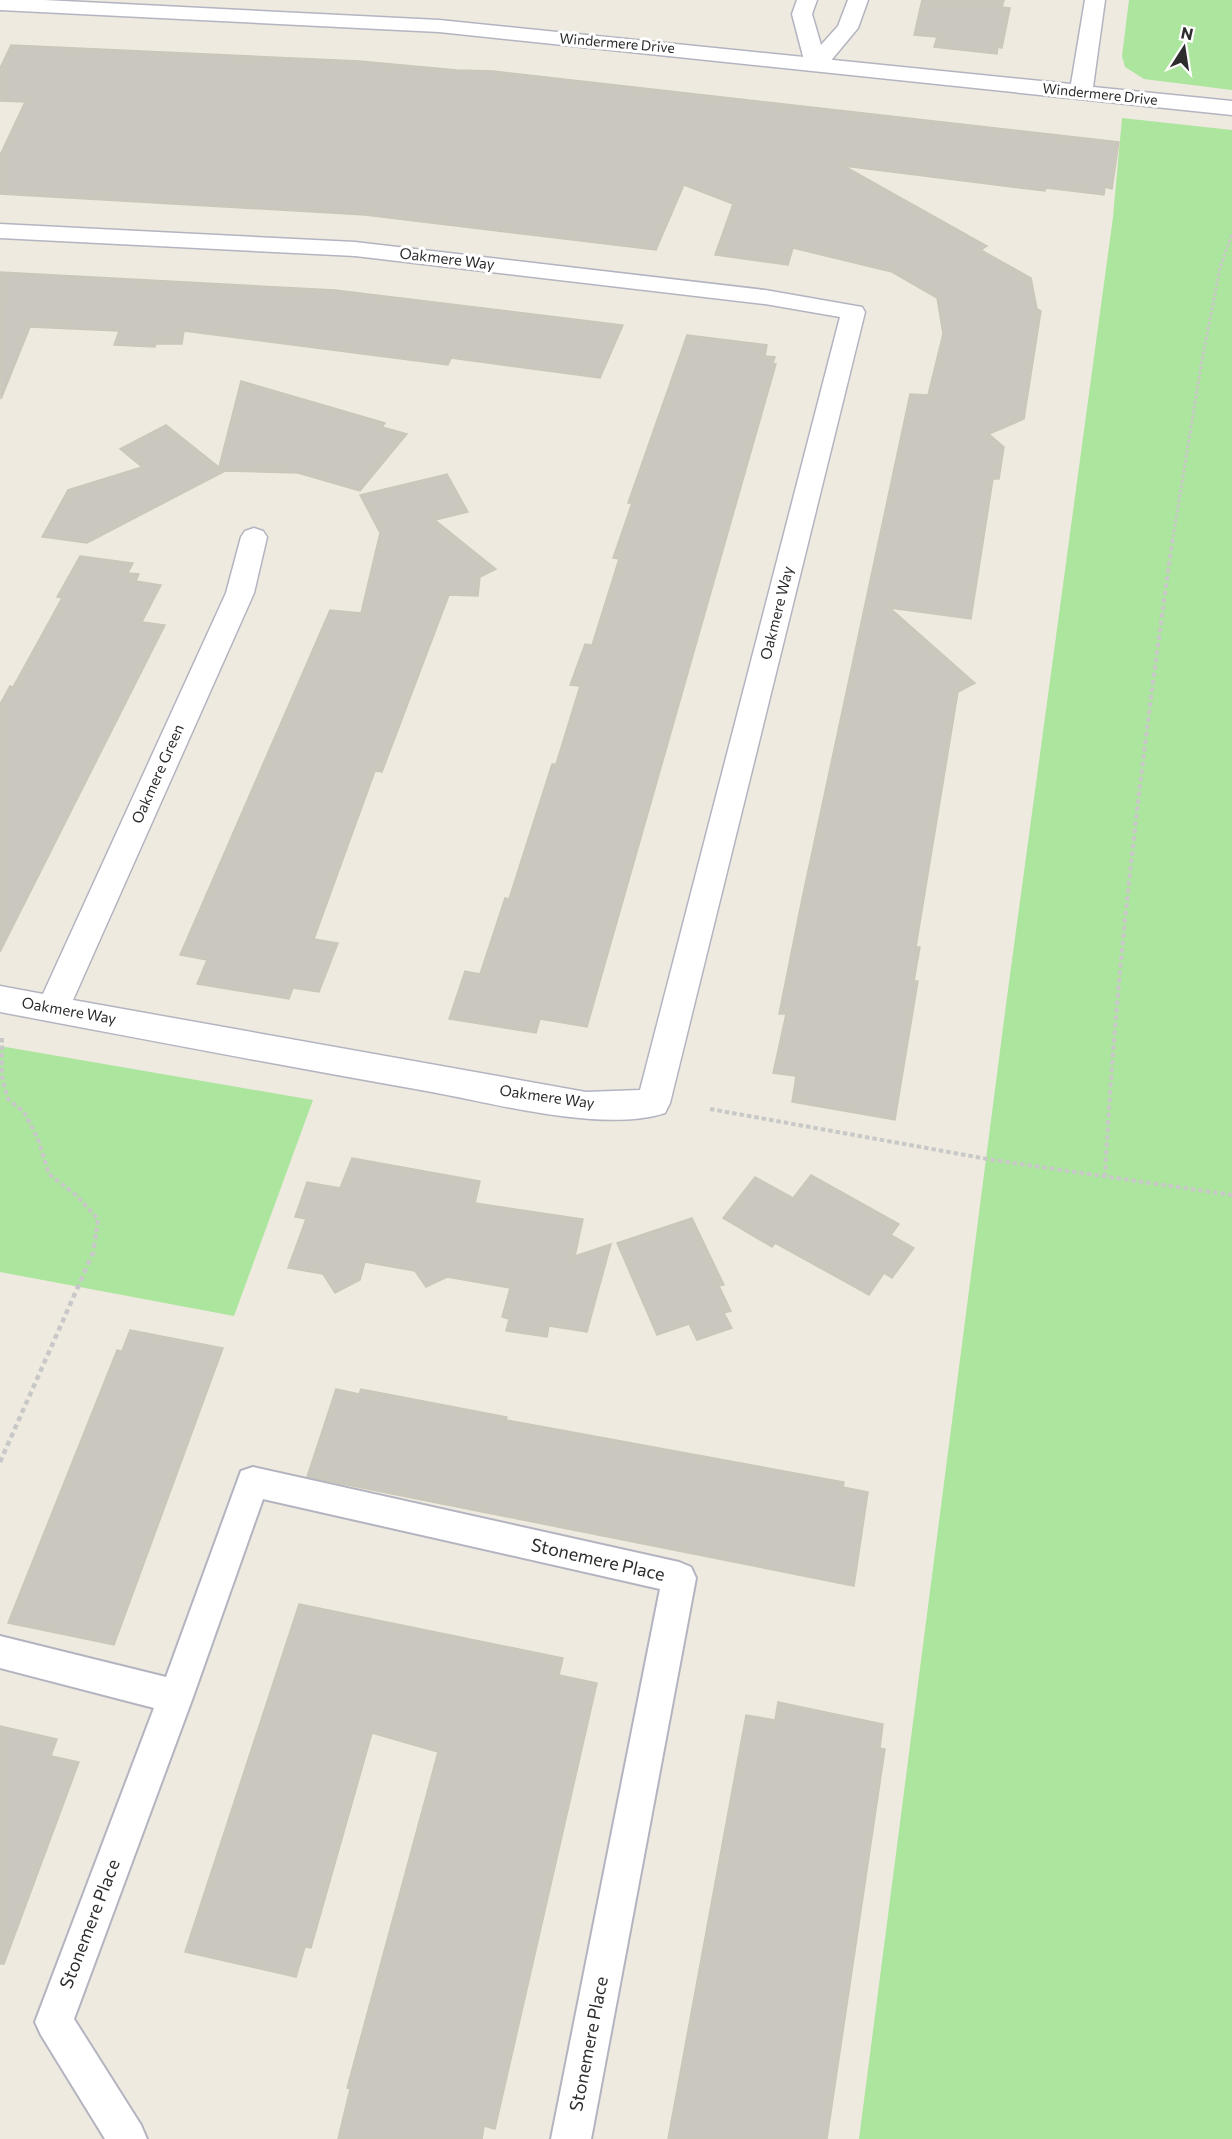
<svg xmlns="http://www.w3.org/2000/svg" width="1232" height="2139" font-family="Commissioner,sans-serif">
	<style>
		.green { fill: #ace59d }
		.building { fill: #cac8be; stroke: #cac7b9; stroke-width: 1.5 }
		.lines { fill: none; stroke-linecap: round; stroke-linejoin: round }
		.service-casing { stroke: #b3b4c0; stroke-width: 4 }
		.minor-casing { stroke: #b3b4c0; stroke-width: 3 }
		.tertiary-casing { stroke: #b3b4c0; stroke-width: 3 }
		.path-far2 { stroke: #c8c8c8; stroke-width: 3; stroke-dasharray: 3 2; stroke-linecap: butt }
		.path-far1 { stroke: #c8c8c8; stroke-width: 4; stroke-dasharray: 4.5 3; stroke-linecap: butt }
		.path { stroke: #c8c8c8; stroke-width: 4.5; stroke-dasharray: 5 4; stroke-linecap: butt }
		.service { fill: #fff; fill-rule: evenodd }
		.minor { fill: #fff; fill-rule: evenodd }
		.tertiary { fill: #fff; fill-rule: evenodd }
		.labels { text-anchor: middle; stroke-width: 6; stroke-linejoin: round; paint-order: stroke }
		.far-street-label { font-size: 14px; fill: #2d2d2d; stroke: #fff }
		.street-label { font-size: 15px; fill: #2d2d2d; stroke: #fff }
		.near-street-label { font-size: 18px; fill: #2d2d2d; stroke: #fff }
	</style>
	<rect width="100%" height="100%" fill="#eeeae0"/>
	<g class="green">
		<polygon points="1129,0 1232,0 1232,90 1144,79 1125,67 1122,56"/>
		<polygon points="1122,118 1232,130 1232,2139 859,2139 1007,997 1113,217"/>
		<polygon points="0,1046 313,1100 234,1316 0,1272"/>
	</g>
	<g class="building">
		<polygon points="922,0 1004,0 1002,7 1010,8 1002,48 998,47 997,54 934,47 937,37 914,35"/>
		<polygon points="11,45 359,61 457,70 493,71 1119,142 1112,189 1105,187 1104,195 1046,188 1045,191 844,166 987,246 981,250 1031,278 1037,309 1041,311 1024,419 989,434 1004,447 999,479 993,479 971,619 890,608 975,683 958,692 916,947 920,947 914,981 918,981 895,1120 792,1102 796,1076 773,1073 786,1014 779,1014 802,899 910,394 928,395 943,334 937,298 892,272 793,248 788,265 715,255 733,204 684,185 656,250 365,215 0,194 0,155 25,102 0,101 0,68"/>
		<polygon points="0,272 335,290 623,325 600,378 451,358 448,365 184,331 182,344 156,344 155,347 114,345 119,331 30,327 1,399"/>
		<polygon points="687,335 767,345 765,356 775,357 773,363 776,364 587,1027 540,1019 536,1033 449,1019 465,971 480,974 505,898 509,899 552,764 556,764 580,686 570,685 585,644 592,645 619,559 613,558 632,503 628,503"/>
		<polygon points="241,381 385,423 382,427 407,434 360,491 298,473 225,471 87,543 42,537 68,490 142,467 120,449 166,425 219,467"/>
		<polygon points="447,474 468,512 435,520 496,569 480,577 478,596 449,595 382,772 375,771 314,939 338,943 319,992 293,988 289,999 197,984 207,960 180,955 330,610 361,613 380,533 360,495"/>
		<polygon points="80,556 133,563 128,573 139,574 136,581 161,585 142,622 165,625 0,952 0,704 10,686 13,687 62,598 57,597"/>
		<polygon points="352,1158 480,1181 475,1203 583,1219 575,1256 611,1244 587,1332 549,1326 547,1337 506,1331 509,1319 502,1317 510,1288 447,1277 426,1287 415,1271 365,1262 360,1280 335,1293 323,1274 288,1268 306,1219 295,1217 307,1182 340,1188"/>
		<polygon points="811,1175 899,1224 891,1235 914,1248 892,1278 884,1273 869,1295 775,1243 772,1247 723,1218 755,1177 793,1198"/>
		<polygon points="692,1218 724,1285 719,1286 731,1311 724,1313 732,1328 697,1340 689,1324 657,1335 617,1243"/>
		<polygon points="130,1330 223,1348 114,1645 8,1623 117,1350 122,1351"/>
		<polygon points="336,1389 359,1394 361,1389 507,1417 506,1420 844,1482 843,1487 868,1492 854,1586 307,1477"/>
		<polygon points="299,1604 563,1658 559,1675 597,1683 495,2129 484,2126 482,2139 338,2139 350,2089 347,2088 438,1752 372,1733 311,1948 305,1947 296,1977 185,1952"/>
		<polygon points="778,1702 883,1724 880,1748 885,1749 827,2139 668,2139 746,1715 775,1720"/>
		<polygon points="0,1726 57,1739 51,1756 79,1762 4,1964 0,1964"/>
	</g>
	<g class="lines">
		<defs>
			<polygon id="service" points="253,1467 679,1562 691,1567 696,1578 591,2139 551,2139 660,1589 263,1499 193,1697 74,2019 141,2125 147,2139 105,2139 41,2035 35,2022 154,1708 0,1668 0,1636 166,1677 237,1482 241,1471"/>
			<g id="minor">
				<polygon points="797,0 817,0 812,14 821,45 838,26 848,0 868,0 858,28 824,69 816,70 808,69 805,64 792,14"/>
				<path d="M0 224 355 242 765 290 862 307 865 312 670 1103 665 1113C604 1133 496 1104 432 1092 288 1067 144 1039 0 1012V986L43 994 226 593 241 537 245 531 254 528 263 531 267 537 254 593 73 1000 586 1092 640 1090 840 317 765 304 355 256 0 238Z"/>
			</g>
			<polygon id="tertiary" points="0,0 44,0 439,20 1071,84 1085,0 1105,0 1093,87 1232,101 1232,115 439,32 0,10"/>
		</defs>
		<use href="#service" class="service-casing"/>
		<use href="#minor" class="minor-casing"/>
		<use href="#tertiary" class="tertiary-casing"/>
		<polyline class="path-far2" points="1173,537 1202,360 1220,268 1232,234"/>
		<g class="path-far1">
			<polyline points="2,1038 2,1077 8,1099 24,1112 38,1139 49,1174 76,1195 98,1219 96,1234"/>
			<polyline points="710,1109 993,1160 1232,1195"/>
			<path d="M1105 1177C1116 962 1143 749 1173 536"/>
		</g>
		<polyline class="path" points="0,1462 93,1253 96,1233"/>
		<use href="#service" class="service"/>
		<use href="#minor" class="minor"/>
		<use href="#tertiary" class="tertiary"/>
	</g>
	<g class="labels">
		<g class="far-street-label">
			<text transform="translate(617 43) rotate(5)" y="5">Windermere Drive</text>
			<text transform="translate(1100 94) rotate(6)" y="5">Windermere Drive</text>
		</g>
		<g class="street-label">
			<text transform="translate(447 259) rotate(7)" y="5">Oakmere Way</text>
			<text transform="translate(777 613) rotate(-76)" y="5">Oakmere Way</text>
			<text transform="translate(158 774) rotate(-66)" y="5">Oakmere Green</text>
			<text transform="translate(69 1011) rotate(10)" y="5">Oakmere Way</text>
			<text transform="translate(547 1097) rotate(8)" y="5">Oakmere Way</text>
		</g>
		<g class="near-street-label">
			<text transform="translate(598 1560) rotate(13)" y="6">Stonemere Place</text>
			<text transform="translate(90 1924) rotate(-69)" y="6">Stonemere Place</text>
			<text transform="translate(589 2044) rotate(-79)" y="6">Stonemere Place</text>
		</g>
	</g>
	<g transform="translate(1184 48) rotate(12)" stroke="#ffffff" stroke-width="4.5" paint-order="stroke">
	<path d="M0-4.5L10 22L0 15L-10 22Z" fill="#2d2d2d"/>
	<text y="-9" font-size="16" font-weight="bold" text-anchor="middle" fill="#2d2d2d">N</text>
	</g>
</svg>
